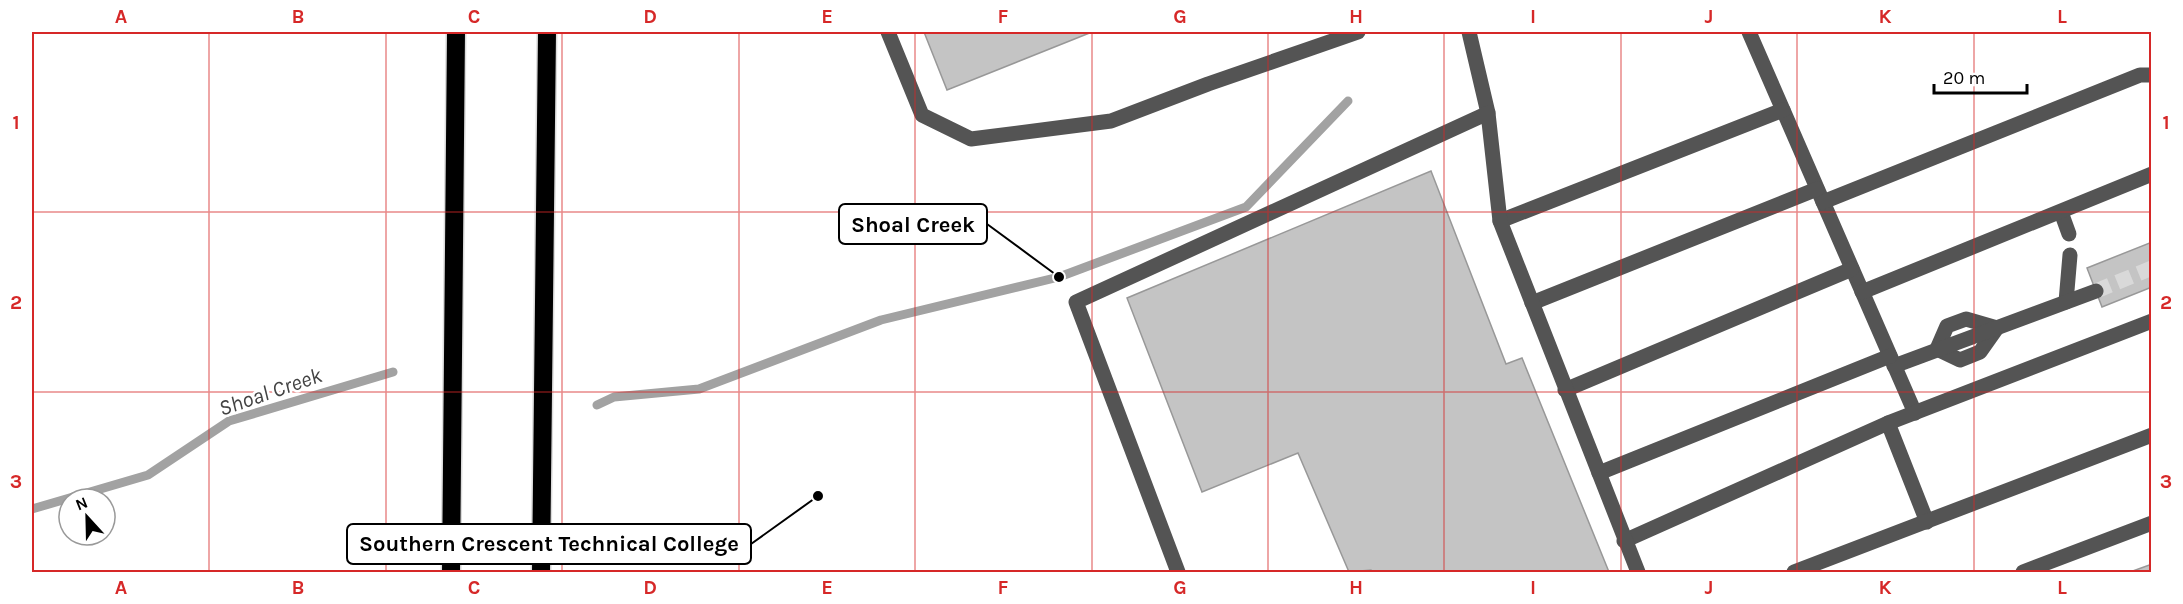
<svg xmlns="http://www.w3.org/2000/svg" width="2183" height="604" font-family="Karla,sans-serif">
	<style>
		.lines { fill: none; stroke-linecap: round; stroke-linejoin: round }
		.stream { stroke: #a2a2a2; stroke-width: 9 }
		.building { fill: #c4c4c4; stroke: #989898; stroke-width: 1.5 }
		.minor-tunnel { stroke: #d9d9d9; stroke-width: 15; stroke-dasharray: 15 8; stroke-linecap: butt }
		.highway-casing { stroke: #dbdbdb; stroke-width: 21 }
		.minor { stroke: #545454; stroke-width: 15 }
		.highway { stroke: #000; stroke-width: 18 }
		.grid { fill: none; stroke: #d62828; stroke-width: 1.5; stroke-opacity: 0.55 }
		.labels { text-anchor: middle; stroke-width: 5; stroke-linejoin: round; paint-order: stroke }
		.water-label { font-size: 22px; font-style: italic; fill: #434343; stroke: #fff }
		.leader { fill: none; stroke: #000; stroke-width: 2 }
		.callout-dot { fill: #000; stroke: #fff; stroke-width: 2 }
		.callout { fill: #fff; stroke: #000; stroke-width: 2 }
		.callout-label { font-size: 22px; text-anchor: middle; font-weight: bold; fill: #000 }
		.neatline { fill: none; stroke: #d62828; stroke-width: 2 }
		.grid-label { font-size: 20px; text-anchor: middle; font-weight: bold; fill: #d62828 }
	</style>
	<rect width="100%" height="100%" fill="#fff"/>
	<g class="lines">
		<g class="stream">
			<polyline points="597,405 614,397 699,389 881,320 1059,277 1246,207 1348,101"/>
			<polyline points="32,509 148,475 229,421 393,372"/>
		</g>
	</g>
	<g class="building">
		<polygon points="924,32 1092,32 947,90"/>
		<polygon points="1431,171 1506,364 1522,358 1609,572 1372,572 1371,570 1349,572 1298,453 1202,492 1127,298"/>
		<polygon points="2152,242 2152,287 2102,307 2087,268"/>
		<polygon points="2152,564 2152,572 2130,572"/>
	</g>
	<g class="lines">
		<polyline class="minor-tunnel" points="2096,291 2152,268"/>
		<defs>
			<g id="highway">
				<polyline points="451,572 456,32"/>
				<polyline points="541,572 547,32"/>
			</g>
		</defs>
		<use href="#highway" class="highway-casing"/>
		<g class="minor">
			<polyline points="888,32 922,115 971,139 1111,121 1208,84 1358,32"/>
			<polyline points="1469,32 1488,113"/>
			<polyline points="1749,32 1915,413"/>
			<polyline points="1823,202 2140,75 2152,75"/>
			<polyline points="2061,212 2069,234"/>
			<polyline points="1500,221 1783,110"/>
			<polyline points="1862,292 2152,174"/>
			<polyline points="2066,302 2070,255"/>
			<polyline points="1532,303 1817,189"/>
			<polygon points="1966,319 1997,328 1980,352 1960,360 1937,349 1947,326"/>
			<polyline points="1894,366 2096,291"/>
			<polyline points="1565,390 1852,269"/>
			<polyline points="1888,423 1927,522"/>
			<polyline points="1599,473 1890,356"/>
			<polyline points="1624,541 1888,423 2152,321"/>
			<polyline points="1178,572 1076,302 1488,113 1500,221 1638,572"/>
			<polyline points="1794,572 2152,435"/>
			<polyline points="2023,572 2152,523"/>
		</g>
		<use href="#highway" class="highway"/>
	</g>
	<path class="grid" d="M209 32V572M386 32V572M562 32V572M739 32V572M915 32V572M1092 32V572M1268 32V572M1444 32V572M1621 32V572M1797 32V572M1974 32V572M32 212H2152M32 392H2152"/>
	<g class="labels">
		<g class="water-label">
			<text transform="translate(270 391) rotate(-19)" y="8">Shoal Creek</text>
		</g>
	</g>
	<path class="leader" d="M1059 277L987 224M818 496L751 544"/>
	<g class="callout-dot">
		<circle cx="1059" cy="277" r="6"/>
		<circle cx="818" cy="496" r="6"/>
	</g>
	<g class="callout">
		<rect x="839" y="204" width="148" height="40" rx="6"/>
		<rect x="347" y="524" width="404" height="40" rx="6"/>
	</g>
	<g class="callout-label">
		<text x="913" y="232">Shoal Creek</text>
		<text x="549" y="551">Southern Crescent Technical College</text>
	</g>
	<rect width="2183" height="604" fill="none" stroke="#ffffff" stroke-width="66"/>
	<g transform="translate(87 517) rotate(338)"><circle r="28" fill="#ffffff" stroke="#999999" stroke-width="1.5"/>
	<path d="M0-4.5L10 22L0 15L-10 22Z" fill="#000000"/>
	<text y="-9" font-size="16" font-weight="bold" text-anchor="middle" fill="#000000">N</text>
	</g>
	<path d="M1934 84v9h93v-9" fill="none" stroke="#000000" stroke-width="3"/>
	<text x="1943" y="84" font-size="18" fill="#000000" stroke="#ffffff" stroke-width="4.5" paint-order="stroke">20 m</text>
	<rect x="33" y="33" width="2117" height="538" class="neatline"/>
	<g class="grid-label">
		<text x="121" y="23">A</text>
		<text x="298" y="23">B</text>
		<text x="474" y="23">C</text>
		<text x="650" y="23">D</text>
		<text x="827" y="23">E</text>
		<text x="1003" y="23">F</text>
		<text x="1180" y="23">G</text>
		<text x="1356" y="23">H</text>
		<text x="1533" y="23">I</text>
		<text x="1709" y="23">J</text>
		<text x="1885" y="23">K</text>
		<text x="2062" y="23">L</text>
		<text x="16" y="129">1</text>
		<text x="2166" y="129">1</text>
		<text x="16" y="309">2</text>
		<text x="2166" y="309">2</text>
		<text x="16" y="488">3</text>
		<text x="2166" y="488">3</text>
		<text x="121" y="594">A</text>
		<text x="298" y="594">B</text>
		<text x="474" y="594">C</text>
		<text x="650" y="594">D</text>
		<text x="827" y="594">E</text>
		<text x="1003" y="594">F</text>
		<text x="1180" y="594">G</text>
		<text x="1356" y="594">H</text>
		<text x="1533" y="594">I</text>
		<text x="1709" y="594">J</text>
		<text x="1885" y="594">K</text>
		<text x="2062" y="594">L</text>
	</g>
</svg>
